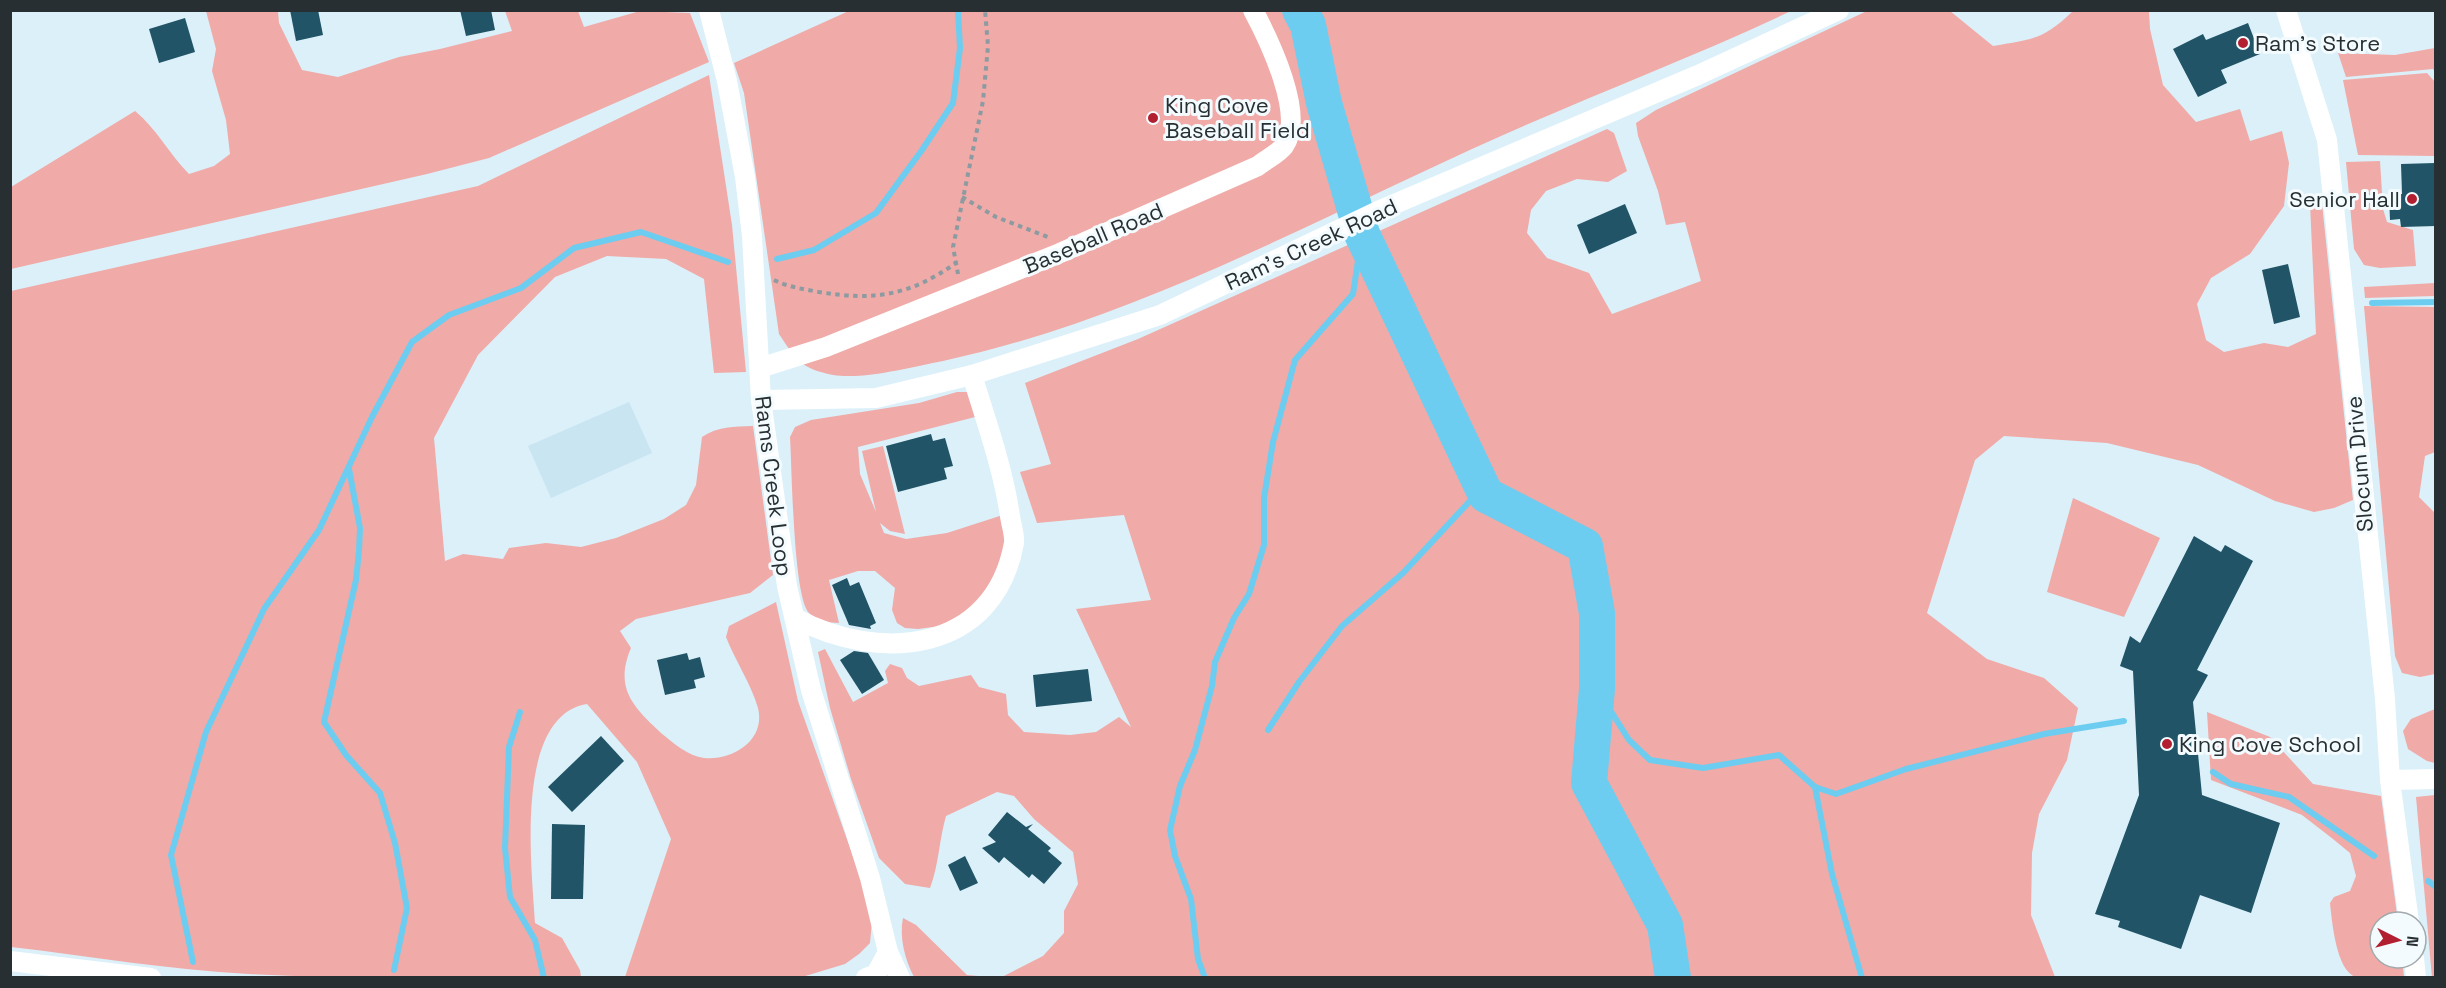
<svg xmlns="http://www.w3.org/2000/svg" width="2446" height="988" font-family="'Space Grotesk',sans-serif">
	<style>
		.built { fill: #c8e5f1 }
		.green { fill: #f0aaa7 }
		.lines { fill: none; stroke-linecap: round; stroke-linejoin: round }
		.stream { stroke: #6dcdf0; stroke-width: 6 }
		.river { stroke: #6dcdf0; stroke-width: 36 }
		.building { fill: #205466 }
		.path { stroke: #8c9ba1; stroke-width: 4; stroke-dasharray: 4.5 4.5; stroke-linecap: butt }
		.minor { stroke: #fff; stroke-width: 20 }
		.poi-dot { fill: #b21f30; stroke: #f3fbfe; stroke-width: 2 }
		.labels { text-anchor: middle; stroke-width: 6; stroke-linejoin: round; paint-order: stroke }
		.poi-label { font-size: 22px; fill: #272f32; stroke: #f3fbfe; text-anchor: start }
		.street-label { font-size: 22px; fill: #272f32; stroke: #f3fbfe }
	</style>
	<rect width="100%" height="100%" fill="#dbf0f9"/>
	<polygon class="built" points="629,402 652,453 551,498 528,446"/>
	<g class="green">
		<path d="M851 10 1791 11C1696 56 1597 93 1501 136 1317 218 1141 318 943 361 912 367 863 380 833 375 800 368 797 361 779 334L744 93 734 63Z"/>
		<path d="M505 11H578L584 27 640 11 690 13 709 62 489 158 427 174 11 269V187L135 111C157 129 169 154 189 174L214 166 230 154 226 120 212 71 216 49 206 11H278L279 23 302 70 338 77 399 57 440 49 512 31Z"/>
		<path d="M1867 11H1950L1993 46C2033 39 2043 40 2073 11H2149L2150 29 2163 85 2196 122 2240 109 2250 141 2282 131 2289 163 2284 206 2250 254 2211 278 2197 304 2206 340 2224 352 2264 343 2288 347 2316 334 2310 204 2321 194 2353 500 2334 508 2314 512 2275 501 2198 465 2107 443 2004 436 1975 460 1927 613 1987 659 2044 678 2078 708 2067 760 2039 814 2032 853 2031 915 2055 977H1002L1043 956 1064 933V911L1078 884 1073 852 1034 819 1014 796 997 792 946 816C939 840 939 864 930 888L905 884 879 858 851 779 830 708 818 652 825 649 853 702 888 683 885 671 890 664 902 668 907 678 919 686 971 675 979 687 1006 694 1008 715 1024 732 1070 735 1096 732 1119 717 1131 727 1076 609 1151 600 1124 515 1037 523 1020 472 1051 464 1025 383 1138 339 1607 129 1614 133 1627 171 1608 182 1577 179 1546 191 1531 210 1527 233 1547 258 1589 273 1612 314 1701 281 1685 222 1666 225 1658 191 1638 136 1636 123 1656 110Z"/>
		<polygon points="2435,48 2435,72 2433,69 2346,77 2338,53 2395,55"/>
		<polygon points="2427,73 2435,82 2435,156 2358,155 2343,80"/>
		<path d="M709 75 732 225 746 372 714 373 704 279 666 259 607 256 555 277 478 355 434 438 445 561 463 554 503 559 509 548 546 543 581 547 616 538 664 519 686 505 696 485 702 437C718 426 734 427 753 426L773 575 750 593 636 619 620 631 631 648C614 688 633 707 661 733 673 743 688 756 704 758 733 761 766 740 758 708 751 684 735 660 726 637L729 626 776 602 798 701 860 876 872 921 870 943 859 954 845 964 802 977H625L671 839 637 762 587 704C513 716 532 869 535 923L562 938 580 970 581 977C470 977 360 980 249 974 169 970 90 956 11 947V291L478 186Z"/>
		<polygon points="2380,161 2383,209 2387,222 2413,230 2416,266 2380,268 2364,265 2354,249 2346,162"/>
		<polygon points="2435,283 2435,296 2365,298 2364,287"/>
		<polygon points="2364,306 2435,307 2435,452 2425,456 2419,497 2435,513 2435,674 2420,677 2402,673 2395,656"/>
		<path d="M957 392H973L979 416 858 447 860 474 876 512 862 451 883 446 905 534 890 531 880 523 884 533 906 539 947 533 1009 513 1014 533 996 582 955 624 918 629 905 628 897 623 892 610 895 588 875 571H858L829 580 839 623C830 623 816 620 809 613 793 597 792 465 790 437L795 427 811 420 919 403Z"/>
		<polygon points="2073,498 2160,538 2124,617 2047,592"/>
		<polygon points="2435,709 2435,763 2427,761 2408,749 2403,731 2411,719"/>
		<path d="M2207 712 2270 737 2313 784 2381 796 2398 922H2380V958H2402L2404 977C2390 977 2369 981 2356 977 2336 971 2332 921 2330 903L2334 897 2350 891 2356 876 2350 853 2333 839 2302 815 2211 780Z"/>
		<polygon points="2435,795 2436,977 2432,978 2416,797"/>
		<path d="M903 918 916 925 967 975 990 977H914C905 960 899 937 903 918Z"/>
	</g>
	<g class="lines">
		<g class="stream">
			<polyline points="777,259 814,250 876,213 922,150 953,103 960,48 958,10"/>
			<polyline points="2372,303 2436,302"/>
			<polyline points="349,469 360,528 359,551 356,580 324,722 346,755 380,793 395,843 407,908 394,970"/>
			<polyline points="1597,689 1629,740 1650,760 1703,768 1779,755 1815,787 1836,794 1906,769 2044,734 2124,721"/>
			<polyline points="520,712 509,747 505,848 510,897 535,940 544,978"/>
			<polyline points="1268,730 1299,682 1342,626 1403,573 1483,487"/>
			<polyline points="2213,772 2231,784 2289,797 2374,856"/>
			<polyline points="1815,787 1832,874 1862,978"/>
			<polyline points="2428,881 2436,887"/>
			<polyline points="193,962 171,855 206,732 264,609 319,530 372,417 412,342 449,315 521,288 574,248 641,232 728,262"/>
			<polyline points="1205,978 1198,959 1191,899 1175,856 1170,830 1180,786 1195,750 1212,686 1215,662 1234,618 1249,594 1264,545 1264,498 1273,442 1295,360 1353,294 1362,234"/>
		</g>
		<polyline class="river" points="1300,10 1308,25 1324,103 1362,234 1486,495 1585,546 1597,613 1597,689 1589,783 1665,925 1673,978"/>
	</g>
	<g class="building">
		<polygon points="290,10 318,10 323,35 296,41"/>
		<polygon points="460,10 491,10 495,30 466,36"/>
		<polygon points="185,18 195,52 159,63 149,29"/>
		<polygon points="2248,23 2260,54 2221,70 2227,83 2198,97 2173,49 2203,34 2206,40"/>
		<polygon points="2435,163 2436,226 2401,227 2400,219 2390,220 2389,194 2402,194 2401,164"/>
		<polygon points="1625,204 1637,233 1589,254 1577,225"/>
		<polygon points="2288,264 2300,317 2274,324 2262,270"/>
		<polygon points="931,434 933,441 945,438 953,466 944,468 947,479 898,492 886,446"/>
		<polygon points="2194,536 2221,552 2225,545 2253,561 2197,670 2208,675 2193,702 2202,795 2280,823 2251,913 2200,895 2181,949 2118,927 2120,921 2095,914 2139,795 2133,671 2120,666 2130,636 2140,643"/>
		<polygon points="847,578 850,586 859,582 876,623 870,626 871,629 849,625 832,585"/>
		<polygon points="854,651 868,653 884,680 862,694 840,660"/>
		<polygon points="687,653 689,660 700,657 705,677 694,680 696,688 665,695 657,660"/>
		<polygon points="1088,669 1092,701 1036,707 1033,675"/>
		<polygon points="601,736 624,761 572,812 548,787"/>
		<polygon points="1007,812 1026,827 1033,824 1028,829 1051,848 1048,851 1062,863 1044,884 1032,874 1029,878 1004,857 999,863 982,848 996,842 988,835"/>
		<polygon points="552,824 585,825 583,899 551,899"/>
		<polygon points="965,856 978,883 960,891 948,865"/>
	</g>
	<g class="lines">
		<g class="path">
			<polyline points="962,197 996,217 1048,237"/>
			<polyline points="958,274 953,247 983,101 988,46 985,10"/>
			<path d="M774 280C788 287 803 289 819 292 874 301 909 296 956 263"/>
		</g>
		<g class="minor">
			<polyline points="709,10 727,81 745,177 752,236 761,400 787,586 811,690 870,878 888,952 900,978"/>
			<polyline points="2286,10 2327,140 2385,699 2390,780 2409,922"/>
			<path d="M760 368 826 347 1060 253 1258 166C1265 160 1278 154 1284 146 1306 116 1269 40 1253 10"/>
			<polyline points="761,400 876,398 972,375 1160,315 1378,211 1698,75 1839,10"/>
			<path d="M795 618C879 663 994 654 1014 543 1015 535 1011 524 1010 516 1003 468 986 421 972 375"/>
			<polyline points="2390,780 2436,779"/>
			<polyline points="2414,958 2416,978"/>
			<polyline points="10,961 151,978"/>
			<polyline points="866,978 876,974 888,952"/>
		</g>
	</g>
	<g class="poi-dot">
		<circle cx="2243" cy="43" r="6"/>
		<circle cx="1153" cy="118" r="6"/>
		<circle cx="2412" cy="199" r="6"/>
		<circle cx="2167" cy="744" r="6"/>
	</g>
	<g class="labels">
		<g class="poi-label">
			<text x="2255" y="51">Ram's Store</text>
			<text x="1165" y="113">King Cove<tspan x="1165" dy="25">Baseball Field</tspan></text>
			<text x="2400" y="207" text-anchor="end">Senior Hall</text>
			<text x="2179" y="752">King Cove School</text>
		</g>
		<g class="street-label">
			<text transform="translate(1093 238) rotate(-23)" y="8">Baseball Road</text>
			<text transform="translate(1311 244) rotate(-25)" y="8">Ram's Creek Road</text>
			<text transform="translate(2359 464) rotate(-95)" y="8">Slocum Drive</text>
			<text transform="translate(774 486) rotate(83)" y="8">Rams Creek Loop</text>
		</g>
	</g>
	<rect width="2446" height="988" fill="none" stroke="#272f32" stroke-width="24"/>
	<g transform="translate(2398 940) rotate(96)"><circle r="28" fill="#f3fbfe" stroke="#a1a9ac" stroke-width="1.5"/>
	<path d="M0-4.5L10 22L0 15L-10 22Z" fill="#b21f30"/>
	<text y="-9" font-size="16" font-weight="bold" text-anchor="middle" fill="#272f32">N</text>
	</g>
</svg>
